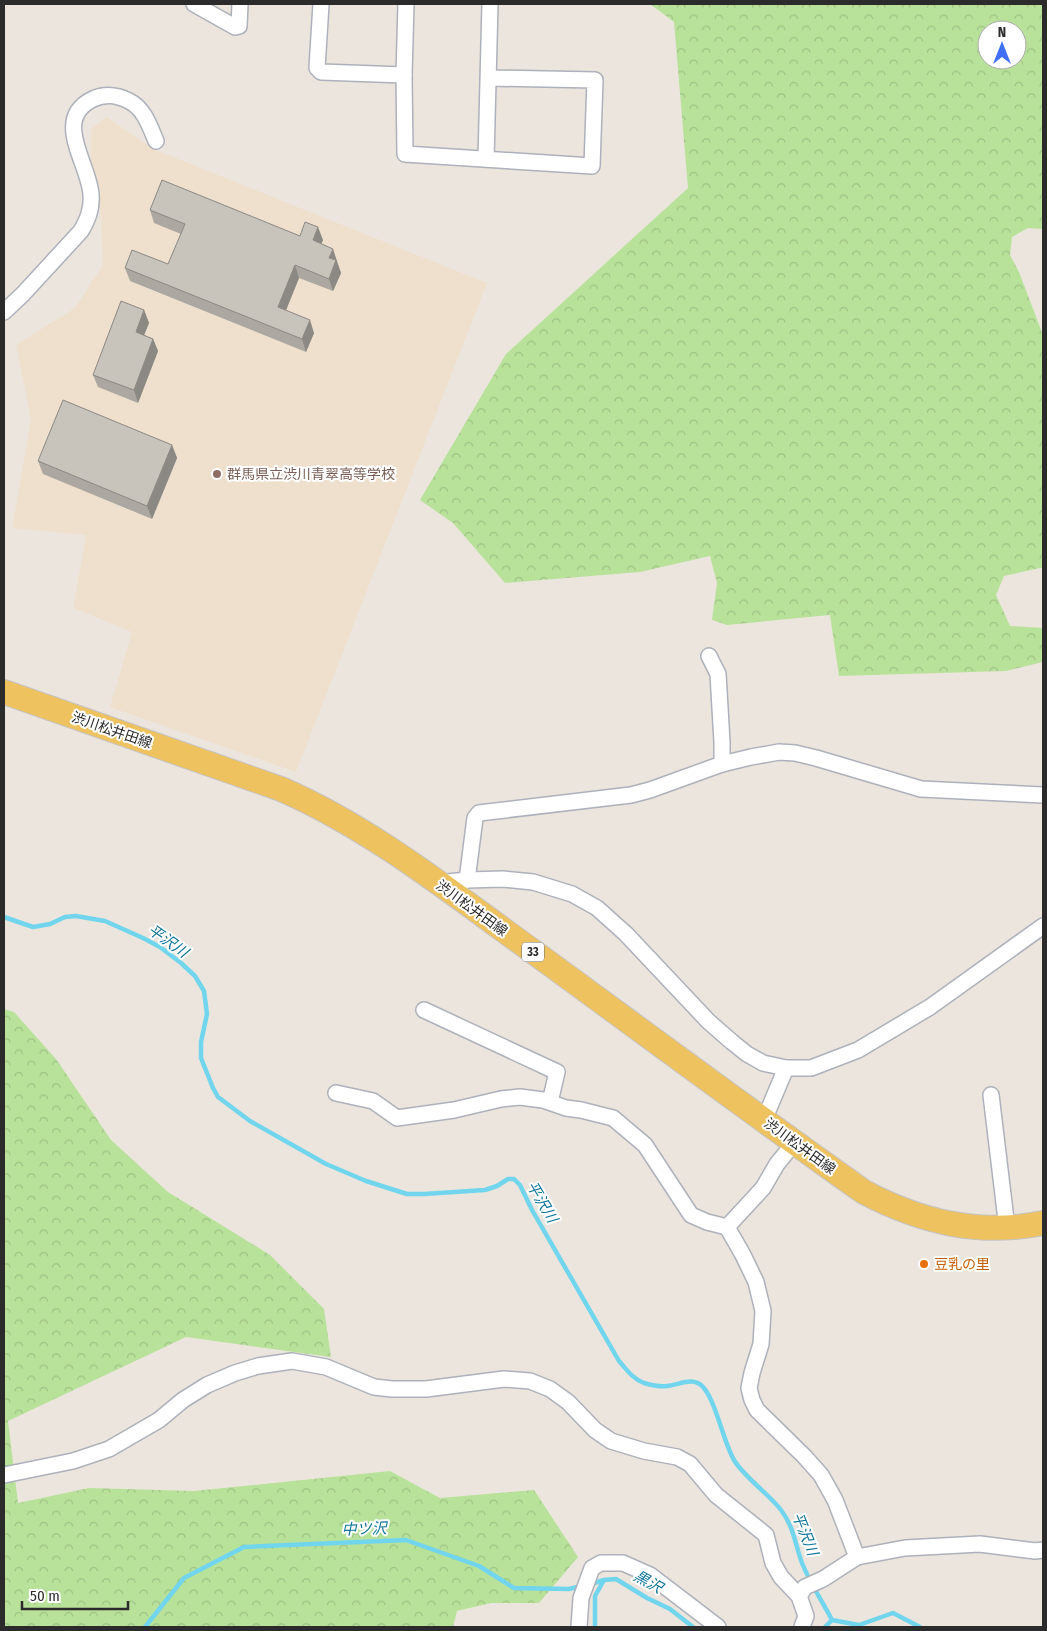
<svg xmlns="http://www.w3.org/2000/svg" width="1047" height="1631" font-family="'Fira Sans Condensed','Noto Sans JP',sans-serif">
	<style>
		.education { fill: #eee0cd }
		.forest { fill: url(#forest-crowns); fill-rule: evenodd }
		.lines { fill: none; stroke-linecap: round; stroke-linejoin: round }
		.stream { stroke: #71d6ed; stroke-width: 4.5 }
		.minor-casing { stroke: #adb1bb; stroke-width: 18 }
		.primary-casing { stroke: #c4c4c4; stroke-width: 26 }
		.minor { stroke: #fff; stroke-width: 15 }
		.primary { stroke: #efc260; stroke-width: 24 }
		.wall { fill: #aca8a1 }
		.shaded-wall { fill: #8c8883 }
		.building { fill: #c8c3bb; stroke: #8c8883 }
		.education-dot { fill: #8d6e63; stroke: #fff; stroke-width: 2 }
		.food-dot { fill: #e8710a; stroke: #fff; stroke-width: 2 }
		.labels { text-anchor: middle; stroke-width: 4; stroke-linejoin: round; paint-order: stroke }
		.shield { fill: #fff; stroke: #6b6b6b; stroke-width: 1 }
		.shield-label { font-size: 12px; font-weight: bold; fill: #2b2b2b }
		.education-label { font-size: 14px; fill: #785e54; stroke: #fff; text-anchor: start }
		.street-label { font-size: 14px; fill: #2b2b2b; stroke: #fff }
		.food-label { font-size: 14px; fill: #c56008; stroke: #fff; text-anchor: start }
		.water-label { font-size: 15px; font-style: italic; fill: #0f759a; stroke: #fff }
	</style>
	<defs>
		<pattern id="forest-crowns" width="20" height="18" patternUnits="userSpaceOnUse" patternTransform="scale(1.25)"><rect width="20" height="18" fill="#b8e29a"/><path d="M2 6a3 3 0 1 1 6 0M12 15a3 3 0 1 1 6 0" fill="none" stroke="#9ec285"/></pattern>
	</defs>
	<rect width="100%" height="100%" fill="#ece5dd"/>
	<polygon class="education" points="107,117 153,149 487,283 296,772 110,707 132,632 73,608 86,535 12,528 31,419 16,345 75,308 103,265 101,215 91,164 91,129"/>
	<g class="forest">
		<path d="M650 4H1043V229L1028 228 1012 237 1010 255 1019 272 1043 335V568H1040L1004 576 996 595 1010 626 1043 628V662L1006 671 839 676 830 615 727 625 712 620 717 583 710 556 640 572 505 583 453 523 420 500 506 354 688 188 674 22ZM987 30H1017V60H987Z"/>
		<polygon points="4,1009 14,1012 56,1059 111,1140 168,1192 270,1255 324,1309 331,1357 186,1337 8,1421 18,1503 89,1488 194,1491 390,1471 440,1498 534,1490 578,1557 539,1603 491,1603 457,1611 453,1627 4,1627"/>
	</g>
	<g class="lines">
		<g class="stream">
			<path d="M4 917 33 927 50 924 65 917 76 916 105 921 143 938 160 947 181 963 195 976 204 991 207 1014 201 1042V1058L213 1088 218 1097 250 1121 326 1164 366 1181 407 1194H424L485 1190 497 1186 508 1179H514L520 1185 532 1210 619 1361C626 1369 633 1379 644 1383 651 1385 660 1387 667 1386 679 1385 693 1376 703 1387 716 1401 723 1441 734 1460 744 1477 768 1493 781 1510 794 1527 795 1544 802 1563 810 1583 822 1601 832 1620"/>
			<polyline points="591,1584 604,1580 616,1579 647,1598 670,1609 693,1627"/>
			<polyline points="832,1620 859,1625 893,1613 920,1627"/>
			<polyline points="145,1627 184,1578 244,1547 406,1540 479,1566 514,1588 569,1589 581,1586"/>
			<polyline points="595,1627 595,1596 604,1580"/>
			<polyline points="825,1627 832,1620"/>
		</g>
		<defs>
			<g id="minor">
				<polyline points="194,4 235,27 239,26 240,4"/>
				<polyline points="321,4 317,68 321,72 404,75"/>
				<polyline points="406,4 404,75 405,154 592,166 595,80 489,78"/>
				<polyline points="486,159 490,4"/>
				<path d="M4 312 23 294 81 231C88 219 92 209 91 195 90 165 51 119 93 99 106 93 117 95 129 101 144 108 150 127 156 141"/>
				<polyline points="709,656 718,674 722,742 722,764"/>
				<polyline points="467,880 475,818 479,813 631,795 650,790 722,764 751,757 779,752 795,753 816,758 921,789 1043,795"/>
				<polyline points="438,883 467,880 503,879 533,882 572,894 597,908 626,934 708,1021 732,1042 747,1054 763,1063 786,1068 811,1068 858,1050 930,1007 1043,926"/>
				<polyline points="424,1010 557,1072 550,1102"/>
				<polyline points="336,1093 373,1101 397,1118 454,1110 501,1099 520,1097 543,1100 566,1108 581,1110 613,1118 645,1145 691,1215 707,1222 727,1227"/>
				<polyline points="991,1095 1007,1228"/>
				<polyline points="764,1120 786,1068"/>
				<polyline points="794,1143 777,1164 763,1188 727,1227 743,1255 756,1282 763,1311 761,1344 752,1373 749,1388 752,1400 757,1410 804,1456 821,1475 835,1500 857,1557"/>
				<polyline points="4,1475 73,1461 109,1449 159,1420 183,1400 207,1385 235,1373 258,1366 292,1361 326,1367 374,1387 392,1389 426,1389 504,1379 530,1381 550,1389 568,1402 595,1430 611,1441 644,1451 677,1457 690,1464 716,1495 766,1535 773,1563 781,1577 799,1596 806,1616 802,1627"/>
				<polyline points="799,1596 805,1587 823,1579 857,1557 905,1548 980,1544 1035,1551 1043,1550"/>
				<polyline points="579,1627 581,1598 592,1568 601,1563 623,1563 650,1575 718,1627"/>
			</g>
			<path id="primary" d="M4 692 281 789C371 828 452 893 531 950 642 1031 752 1113 864 1192 921 1222 979 1236 1043 1223"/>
		</defs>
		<use href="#minor" class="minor-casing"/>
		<use href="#primary" class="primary-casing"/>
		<use href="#minor" class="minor"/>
		<use href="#primary" class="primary"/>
	</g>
	<g class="wall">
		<polygon points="150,210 323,240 321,244 337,261 337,263 341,273 333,291 299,278 286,310 314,333 306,352 130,281 125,268 168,264 181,234 154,223"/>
		<polygon points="144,310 149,323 144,335 153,339 158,351 138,403 98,387 93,375"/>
		<polygon points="172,445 177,458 152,519 43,474 38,461"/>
	</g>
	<g class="shaded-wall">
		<polygon points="318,227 323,240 317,253 313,240"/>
		<polygon points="333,249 341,273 333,291 329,279 329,258"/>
		<polygon points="295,265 299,278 282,320 278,307"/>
		<polygon points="144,310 149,323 140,345 136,332"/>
		<polygon points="310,320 314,333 306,352 302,339"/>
		<polygon points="153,339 158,351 138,403 134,390"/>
		<polygon points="172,445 177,458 152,519 147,506"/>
	</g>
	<g class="building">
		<polygon points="162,180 300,236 305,222 318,227 313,240 333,249 329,258 336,260 329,279 295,265 278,307 310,320 302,339 125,268 132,250 168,264 185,224 150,210"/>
		<polygon points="121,301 144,310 136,332 153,339 134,390 93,375"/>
		<polygon points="63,400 172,445 147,506 38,461"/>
	</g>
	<circle class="education-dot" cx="217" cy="474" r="5"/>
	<circle class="food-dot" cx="924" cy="1264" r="5"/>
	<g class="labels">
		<rect class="shield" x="522" y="942.5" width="22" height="19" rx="4"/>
		<g class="shield-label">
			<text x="533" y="956">33</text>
		</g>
		<g class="education-label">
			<text x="227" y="479">群馬県立渋川青翠高等学校</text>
		</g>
		<g class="street-label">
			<text transform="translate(112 730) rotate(19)" y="5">渋川松井田線</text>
			<text transform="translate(472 908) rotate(36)" y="5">渋川松井田線</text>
			<text transform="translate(800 1146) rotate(36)" y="5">渋川松井田線</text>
		</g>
		<g class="food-label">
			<text x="934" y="1269">豆乳の里</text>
		</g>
		<g class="water-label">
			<text transform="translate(168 941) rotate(35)" y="5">平沢川</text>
			<text transform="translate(542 1202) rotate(59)" y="5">平沢川</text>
			<text transform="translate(364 1529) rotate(-2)" y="5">中ツ沢</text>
			<text transform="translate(805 1534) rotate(68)" y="5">平沢川</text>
			<text transform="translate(648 1582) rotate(29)" y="5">黒沢</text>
		</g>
	</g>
	<rect width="1047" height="1631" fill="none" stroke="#2b2b2b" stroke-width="10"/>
	<g transform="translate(1002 45)"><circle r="24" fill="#ffffff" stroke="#aaaaaa"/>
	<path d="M0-4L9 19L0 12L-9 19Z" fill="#3f70f7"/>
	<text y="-8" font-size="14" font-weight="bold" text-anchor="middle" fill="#2b2b2b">N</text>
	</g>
	<path d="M22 1601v8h106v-8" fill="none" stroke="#2b2b2b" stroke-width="2.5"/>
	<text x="30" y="1601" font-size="15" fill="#2b2b2b" stroke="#ffffff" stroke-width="4" paint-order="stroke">50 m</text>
</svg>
